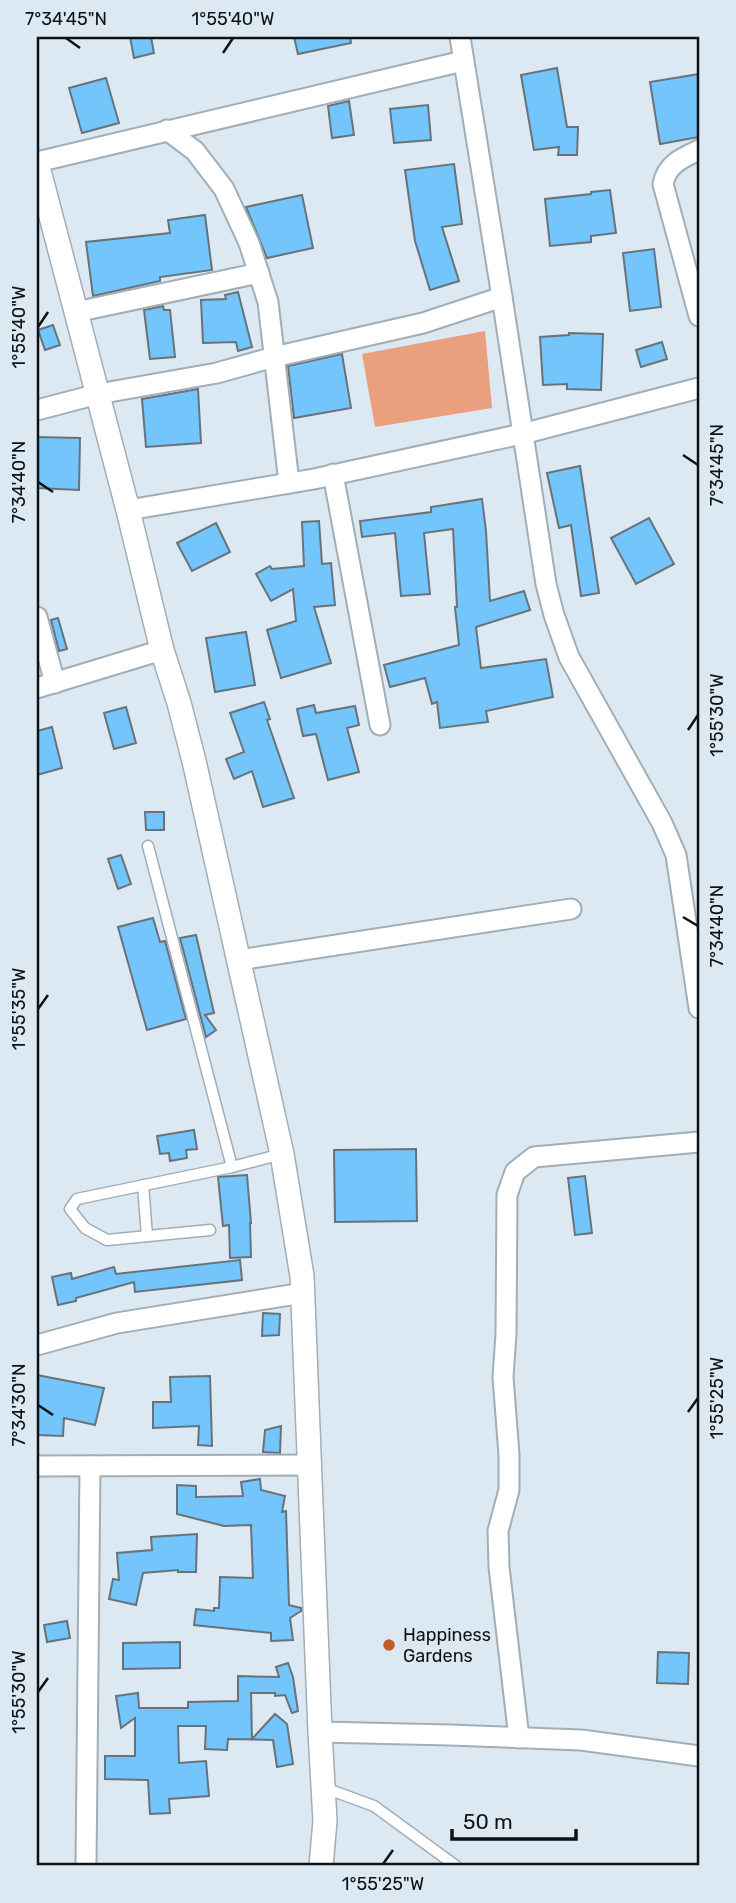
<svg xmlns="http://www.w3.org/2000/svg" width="736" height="1903" font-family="Rubik,sans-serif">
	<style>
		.green { fill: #ea9f7e }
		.building { fill: #73c5fb; stroke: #67737b; stroke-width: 2 }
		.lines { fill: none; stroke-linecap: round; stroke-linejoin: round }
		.service-casing { stroke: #a1aeb7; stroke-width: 13 }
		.minor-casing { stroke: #a1aeb7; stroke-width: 23 }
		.tertiary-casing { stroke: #a1aeb7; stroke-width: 26 }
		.service { stroke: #fff; stroke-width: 10 }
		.minor { stroke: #fff; stroke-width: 19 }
		.tertiary { stroke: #fff; stroke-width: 23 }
		.ticks { fill: none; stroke: #0e1215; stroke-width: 2.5 }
		.poi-dot { fill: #c25d2a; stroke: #dce9f3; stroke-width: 2.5 }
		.labels { text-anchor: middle; stroke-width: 7; stroke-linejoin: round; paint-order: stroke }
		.poi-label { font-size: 18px; fill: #0e1215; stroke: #dce9f3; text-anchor: start }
		.neatline { fill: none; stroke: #0e1215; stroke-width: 2.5 }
		.ticks-label { font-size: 18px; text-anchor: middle; fill: #0e1215 }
	</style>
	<rect width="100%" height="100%" fill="#dce9f3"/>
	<polygon class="green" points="485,331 492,408 375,427 362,354"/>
	<g class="building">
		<polygon points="130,37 151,37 154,53 134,58"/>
		<polygon points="294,37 350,37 351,43 298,54"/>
		<polygon points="557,68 567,127 578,127 577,155 558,155 559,147 534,150 521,75"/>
		<polygon points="699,74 699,137 660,144 650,82"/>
		<polygon points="106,78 119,123 82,133 69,88"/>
		<polygon points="349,101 354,135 332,138 328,106"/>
		<polygon points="428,105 431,140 394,143 390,109"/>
		<polygon points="454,164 462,224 442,227 459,281 430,290 415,241 405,170"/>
		<polygon points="610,190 616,233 591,236 591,242 550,246 545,199 591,194 591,192"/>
		<polygon points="302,195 313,248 267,258 246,207"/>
		<polygon points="205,215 212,270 160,277 160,281 93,296 86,242 170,233 168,220"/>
		<polygon points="654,249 661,307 630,311 623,253"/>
		<polygon points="238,292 252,347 238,351 236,342 203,343 201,300 226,299 225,295"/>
		<polygon points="163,306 164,310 170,310 175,357 150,359 144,310"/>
		<polygon points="53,325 60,345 45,350 38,330"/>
		<polygon points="569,333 603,334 601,390 567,389 567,384 543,385 540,337 569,335"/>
		<polygon points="662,342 667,359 641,367 636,350"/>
		<polygon points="342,354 351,408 294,418 288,366"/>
		<polygon points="198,389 201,443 146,447 142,399"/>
		<polygon points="37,437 80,438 79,490 37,488"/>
		<polygon points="580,466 599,593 581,596 571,525 559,528 547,473"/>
		<polygon points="482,499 486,531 490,601 524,591 530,610 476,627 481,668 546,659 553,697 486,711 488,722 440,728 437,702 432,704 425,678 390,687 384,665 459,645 455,607 457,607 453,529 424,533 430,594 401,596 395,533 362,537 360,521 431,512 431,507"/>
		<polygon points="649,518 674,564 636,584 611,538"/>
		<polygon points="319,521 322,564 331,563 335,605 314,607 331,663 281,678 267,630 296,621 293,589 271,601 256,574 270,566 272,569 304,566 302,522"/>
		<polygon points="216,523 230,552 192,571 177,543"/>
		<polygon points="58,618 67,649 59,651 51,620"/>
		<polygon points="246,632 255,685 215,692 206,638"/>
		<polygon points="264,702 270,719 267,720 294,798 263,807 252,771 234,779 226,759 244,752 230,713"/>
		<polygon points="314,705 316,713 355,706 359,725 347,728 359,772 328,780 316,734 303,736 297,709"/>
		<polygon points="126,707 136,743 114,749 104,713"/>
		<polygon points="52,727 62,768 37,775 37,731"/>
		<polygon points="145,812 164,812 164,830 146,830"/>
		<polygon points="121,855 131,884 118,889 108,859"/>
		<polygon points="153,918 160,942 165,941 186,1019 147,1030 118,927"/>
		<polygon points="196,935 214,1013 205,1015 216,1030 206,1037 180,938"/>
		<polygon points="194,1130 197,1149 186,1150 187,1158 170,1161 169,1153 160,1154 157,1136"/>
		<polygon points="416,1149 417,1221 335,1222 334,1150"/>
		<polygon points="247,1175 251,1223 250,1223 251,1257 230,1258 229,1225 223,1226 218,1177"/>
		<polygon points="585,1176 592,1233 575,1235 568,1178"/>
		<polygon points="240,1260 242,1280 135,1292 134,1282 76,1298 76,1301 58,1305 52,1277 71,1273 72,1279 114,1267 116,1274"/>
		<polygon points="263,1313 280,1314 279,1335 262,1336"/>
		<polygon points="37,1375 104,1388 95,1425 64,1418 63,1436 37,1435"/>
		<polygon points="210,1376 212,1446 198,1445 199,1426 153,1428 153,1402 171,1402 170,1377"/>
		<polygon points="281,1426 280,1453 263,1452 265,1430"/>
		<polygon points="260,1479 261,1490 285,1496 282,1512 286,1511 289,1605 301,1608 301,1611 290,1618 293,1640 271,1641 271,1633 194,1625 196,1609 214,1611 214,1608 219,1608 220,1577 253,1578 251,1525 224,1526 177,1514 177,1485 196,1486 196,1497 243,1496 241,1482"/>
		<polygon points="197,1534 196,1572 178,1572 178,1570 143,1573 136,1605 109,1599 113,1579 119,1580 117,1553 152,1550 151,1537"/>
		<polygon points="67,1621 70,1638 47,1642 44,1625"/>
		<polygon points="180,1642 180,1668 123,1669 123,1643"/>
		<polygon points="658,1652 689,1653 688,1684 657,1683"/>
		<polygon points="288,1663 293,1677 298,1711 292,1713 285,1695 275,1696 275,1693 251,1693 252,1739 275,1714 287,1724 293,1764 277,1767 273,1740 228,1739 227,1750 205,1749 206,1726 178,1726 179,1763 206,1761 209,1796 169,1799 170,1813 150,1814 148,1780 105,1779 105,1756 135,1756 135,1718 121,1728 116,1696 138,1693 139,1708 188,1708 188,1702 238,1701 238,1676 279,1677 276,1667"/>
	</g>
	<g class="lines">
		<defs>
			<g id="service">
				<polyline points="148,846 232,1167"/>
				<polyline points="143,1185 147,1236"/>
				<polyline points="210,1230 107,1240 85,1228 70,1209 77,1199 232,1167 282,1154"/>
				<polyline points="325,1788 374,1806 456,1866"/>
			</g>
			<g id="minor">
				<polyline points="460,37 502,297 546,584 554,615 569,657 662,823 676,855 699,1008"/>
				<polyline points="167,130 195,151 224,189 249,243 268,302 289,483"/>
				<path d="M699 150C682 158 667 164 663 184L699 316"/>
				<polyline points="37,162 463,61"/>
				<polyline points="76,312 259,273"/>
				<polyline points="37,410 98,394 217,373 274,357 423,323 502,297"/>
				<polyline points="333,474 380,725"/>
				<polyline points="128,510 314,479 522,434 699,388"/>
				<polyline points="37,617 55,683"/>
				<polyline points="37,688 162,650"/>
				<polyline points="239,960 571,909"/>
				<polyline points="37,1345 117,1323 303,1293"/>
				<polyline points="37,1466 308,1465"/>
				<polyline points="320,1732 450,1735 581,1740 699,1756"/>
				<polyline points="519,1738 499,1567 498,1531 509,1490 509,1455 503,1377 506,1334 507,1195 515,1172 534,1157 699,1142"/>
				<polyline points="86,1866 90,1466"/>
			</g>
			<polyline id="tertiary" points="37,163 128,510 162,650 179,703 194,761 282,1154 302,1276 320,1732 325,1821 321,1866"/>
		</defs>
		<use href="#service" class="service-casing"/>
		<use href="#minor" class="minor-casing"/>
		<use href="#tertiary" class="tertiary-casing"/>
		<use href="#service" class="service"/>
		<use href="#minor" class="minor"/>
		<use href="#tertiary" class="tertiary"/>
	</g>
	<path class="ticks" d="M66 38 80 48M223 53 233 38M38 327 48 312M683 455 698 465M38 482 53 492M688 730 698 715M683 917 698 926M38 1009 48 995M38 1405 53 1415M688 1412 698 1398M38 1692 48 1678M383 1864 393 1850"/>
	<circle class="poi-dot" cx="389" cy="1645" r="7"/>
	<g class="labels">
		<g class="poi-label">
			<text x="403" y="1641">Happiness<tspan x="403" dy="21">Gardens</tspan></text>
		</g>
	</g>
	<rect width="736" height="1903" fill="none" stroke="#dce9f3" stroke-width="77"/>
	<path d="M452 1829v10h124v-10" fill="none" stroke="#0e1215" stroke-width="3.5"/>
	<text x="463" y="1829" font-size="21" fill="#0e1215" stroke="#dce9f3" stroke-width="5" paint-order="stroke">50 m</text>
	<rect x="38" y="38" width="660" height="1826" class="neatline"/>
	<g class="ticks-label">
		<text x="66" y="25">7°34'45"N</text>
		<text x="233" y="25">1°55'40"W</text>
		<text transform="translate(19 327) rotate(-90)" y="6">1°55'40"W</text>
		<text transform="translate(717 465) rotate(-90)" y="6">7°34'45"N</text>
		<text transform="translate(19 482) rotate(-90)" y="6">7°34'40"N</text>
		<text transform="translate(717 715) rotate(-90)" y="6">1°55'30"W</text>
		<text transform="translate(717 926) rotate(-90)" y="6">7°34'40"N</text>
		<text transform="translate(19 1009) rotate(-90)" y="6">1°55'35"W</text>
		<text transform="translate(717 1398) rotate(-90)" y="6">1°55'25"W</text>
		<text transform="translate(19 1405) rotate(-90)" y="6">7°34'30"N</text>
		<text transform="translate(19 1692) rotate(-90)" y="6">1°55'30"W</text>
		<text x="383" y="1890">1°55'25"W</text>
	</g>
</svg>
